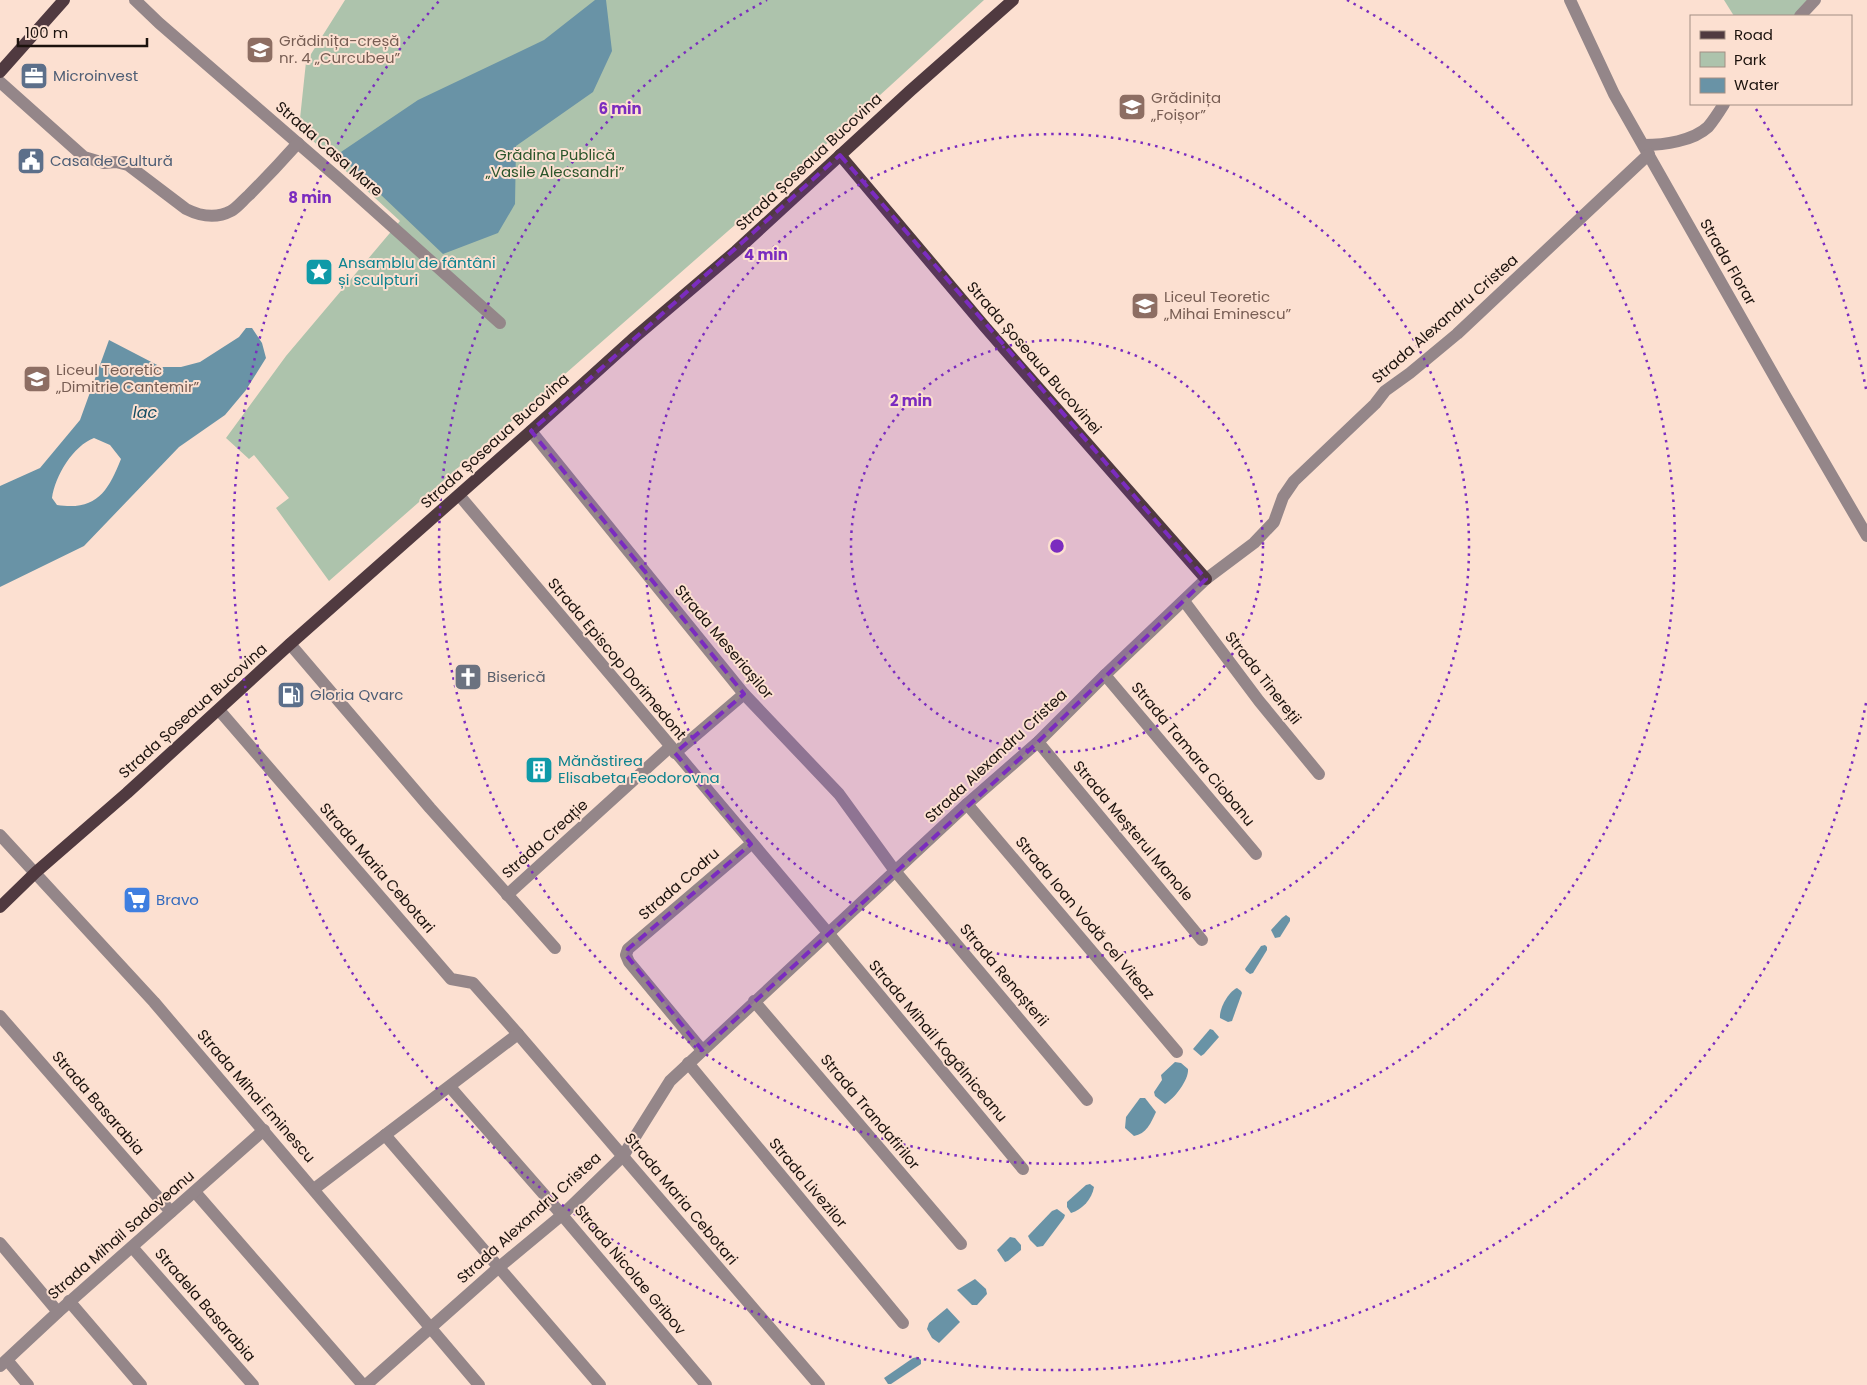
<svg xmlns="http://www.w3.org/2000/svg" width="1867" height="1385" font-family="Poppins,sans-serif">
	<style>
		.green { fill: #adc3ac }
		.water { fill: #6993a6; fill-rule: evenodd }
		.lines { fill: none; stroke-linecap: round; stroke-linejoin: round }
		.minor { stroke: #948689; stroke-width: 12 }
		.major { stroke: #503a40; stroke-width: 12 }
		.marked { fill: #7b2cbf; fill-opacity: 0.2; stroke: #7b2cbf; stroke-width: 4; stroke-dasharray: 10 6; stroke-linejoin: round }
		.ring { fill: none; stroke: #7b2cbf; stroke-width: 2.5; stroke-dasharray: 2.5 5 }
		.labels { text-anchor: middle; stroke-width: 4; stroke-linejoin: round; paint-order: stroke }
		.education-label { font-size: 15px; fill: #785e54; stroke: #fce0d1; text-anchor: start }
		.service-label { font-size: 15px; fill: #4e5e75; stroke: #fce0d1; text-anchor: start }
		.street-label { font-size: 15px; fill: #1b120d; stroke: #fce0d1 }
		.park-label { font-size: 15px; fill: #2b552b; stroke: #fce0d1 }
		.culture-label { font-size: 15px; fill: #0d838f; stroke: #fce0d1; text-anchor: start }
		.worship-label { font-size: 15px; fill: #5b616d; stroke: #fce0d1; text-anchor: start }
		.shop-label { font-size: 15px; fill: #366cbe; stroke: #fce0d1; text-anchor: start }
		.water-label { font-size: 16px; font-style: italic; fill: #144d62; stroke: #fce0d1 }
		.centre { fill: #7b2cbf; stroke: #fce0d1; stroke-width: 2.5 }
		.ring-label { font-size: 15px; text-anchor: middle; font-weight: bold; fill: #7b2cbf; stroke: #fce0d1; stroke-width: 4; stroke-linejoin: round; paint-order: stroke }
	</style>
	<rect width="100%" height="100%" fill="#fce0d1"/>
	<g class="green">
		<polygon points="345,0 984,0 809,160 329,581 276,508 289,498 254,455 249,459 226,438 286,356 400,221 299,128 306,62"/>
		<polygon points="1724,0 1812,0 1796,16 1734,16"/>
	</g>
	<g class="water">
		<polygon points="595,0 606,0 612,51 593,92 516,146 515,204 498,233 443,254 338,154 418,100 544,40"/>
		<path d="M246 328H252L262 343 266 358 246 390 225 415 179 447 84 546 0 587V486L40 468 80 420 109 340 161 367H181L200 362 239 337ZM94 438 110 445 121 459C108 492 96 511 57 505L52 498C55 476 73 446 94 438Z"/>
		<polygon points="1286,915 1290,918 1290,921 1280,937 1275,938 1271,930 1282,918"/>
		<polygon points="1265,945 1267,947 1267,950 1253,973 1250,974 1246,971 1245,969 1261,946"/>
		<path d="M1237 988 1241 991 1242 993 1232 1021 1228 1022 1220 1018C1219 1009 1228 992 1237 988Z"/>
		<polygon points="1210,1029 1213,1030 1219,1037 1204,1054 1201,1056 1193,1049"/>
		<path d="M1175 1062 1181 1063 1188 1069C1189 1080 1174 1099 1165 1104L1155 1096 1154 1092 1162 1080 1161 1075Z"/>
		<path d="M1140 1098H1145L1156 1112C1151 1123 1146 1134 1134 1136L1125 1128 1126 1117Z"/>
		<path d="M1090 1184 1094 1187C1092 1199 1082 1210 1071 1213L1067 1207V1202L1086 1185Z"/>
		<polygon points="1057,1209 1065,1215 1064,1218 1043,1246 1037,1247 1030,1240 1028,1236 1052,1211"/>
		<polygon points="1010,1237 1015,1238 1021,1245 1021,1250 1008,1261 1005,1262 997,1250"/>
		<polygon points="975,1279 986,1289 987,1294 977,1305 972,1305 957,1290"/>
		<polygon points="947,1308 960,1322 939,1343 932,1338 927,1329 929,1323"/>
		<polygon points="918,1357 921,1360 921,1364 891,1384 888,1384 884,1378 913,1358"/>
	</g>
	<g class="lines">
		<g class="minor">
			<polyline points="135,0 159,23 338,178 500,323"/>
			<polyline points="1570,0 1614,94 1786,397 1867,536"/>
			<polyline points="1800,16 1815,0"/>
			<path d="M0 82 84 157 104 163 116 162 128 165 186 209C200 216 216 219 231 211 238 207 243 200 249 195 266 178 282 161 298 143"/>
			<path d="M1644 145C1664 145 1693 141 1708 127 1714 120 1719 112 1724 104"/>
			<polyline points="531,431 744,694 839,794 895,871 1087,1100"/>
			<polyline points="459,495 829,934 1023,1169"/>
			<polyline points="1184,601 1259,701 1319,774"/>
			<polyline points="290,644 430,808 555,948"/>
			<polyline points="1105,675 1256,854"/>
			<polyline points="219,710 451,979 473,983 518,1034 819,1385"/>
			<polyline points="1038,742 1202,940"/>
			<polyline points="675,753 744,694"/>
			<polyline points="967,804 1177,1052"/>
			<polyline points="0,835 154,1002 479,1385"/>
			<polyline points="507,895 670,747"/>
			<polyline points="754,1001 961,1244"/>
			<polyline points="0,1016 171,1212"/>
			<polyline points="702,1050 629,962 626,955 628,949 751,844"/>
			<polyline points="688,1063 903,1323"/>
			<polyline points="450,1087 562,1215 706,1385"/>
			<polyline points="385,1135 600,1385"/>
			<polyline points="314,1189 518,1034"/>
			<polyline points="195,1192 363,1385"/>
			<polyline points="0,1243 58,1312"/>
			<polyline points="132,1247 253,1385"/>
			<polyline points="69,1301 141,1385"/>
			<polyline points="7,1360 28,1385"/>
			<polyline points="0,1366 58,1312 264,1130"/>
			<polyline points="366,1385 498,1268 562,1215 623,1156 670,1081 967,804 1038,742 1105,675 1206,579 1254,543 1274,522 1283,497 1294,481 1375,404 1385,391 1410,373 1457,334 1649,154"/>
		</g>
		<g class="major">
			<polyline points="0,72 64,0"/>
			<polyline points="840,155 985,327 1206,579"/>
			<polyline points="0,907 36,872 127,793 290,644 531,431 635,337 736,251 910,91 1013,0"/>
		</g>
	</g>
	<path class="marked" d="M840 155 1206 579 1038 742 702 1050 626 955 628 949 751 844 675 753 744 694 531 431Z"/>
	<g class="ring">
		<circle cx="1057" cy="546" r="206"/>
		<circle cx="1057" cy="546" r="412"/>
		<path d="M1347 0A618 618 0 1 1 767 0"/>
		<path d="M1866 703A824 824 0 1 1 440 0M1756 109A824 824 0 0 1 1866 389"/>
	</g>
	<defs>
		<symbol id="school-square" viewBox="-11 -11 22 22"><rect x="-9" y="-9" width="18" height="18" rx="4" fill="#8d6e63" stroke="#fce0d1"/><path d="M0-5L7-2L0 1L-7-2ZM-4 1L0 2.5L4 1V4Q0 6-4 4Z" fill="#fff"/></symbol>
		<symbol id="office-square" viewBox="-11 -11 22 22"><rect x="-9" y="-9" width="18" height="18" rx="4" fill="#5c6f8a" stroke="#fce0d1"/><path d="M-6-3h4V-5.5h4V-3h4V5H-6ZM-1-4.5V-3h2v-1.5ZM-6 0V1H6V0Z" fill="#fff"/></symbol>
		<symbol id="civic-square" viewBox="-11 -11 22 22"><rect x="-9" y="-9" width="18" height="18" rx="4" fill="#5c6f8a" stroke="#fce0d1"/><path d="M-.6-6.5H3V-4.5H.6V-3L4-1V1h2V6H-6V1h2V-1L-.6-3ZM-1.2 2.5V6h2.4V2.5Z" fill="#fff"/></symbol>
		<symbol id="sight-square" viewBox="-11 -11 22 22"><rect x="-9" y="-9" width="18" height="18" rx="4" fill="#0f9aa8" stroke="#fce0d1"/><path d="M0-6L1.8-2.2L6-1.7L2.9 1.2L3.7 5.4L0 3.3L-3.7 5.4L-2.9 1.2L-6-1.7L-1.8-2.2Z" fill="#fff"/></symbol>
		<symbol id="church-square" viewBox="-11 -11 22 22"><rect x="-9" y="-9" width="18" height="18" rx="4" fill="#6b7280" stroke="#fce0d1"/><path d="M-1.2-6h2.4v3.5h3.3v2.4h-3.3V6h-2.4V-.1h-3.3v-2.4h3.3Z" fill="#fff"/></symbol>
		<symbol id="fuel-square" viewBox="-11 -11 22 22"><rect x="-9" y="-9" width="18" height="18" rx="4" fill="#5c6f8a" stroke="#fce0d1"/><path d="M-5.5-6h7V0h2V4h1.3V-2.5L3-4.5l.8-.8L6-3V5H2.5V1h-1V6h-7ZM-4.2-4.7v3.2H.2V-4.7Z" fill="#fff"/></symbol>
		<symbol id="building-square" viewBox="-11 -11 22 22"><rect x="-9" y="-9" width="18" height="18" rx="4" fill="#0f9aa8" stroke="#fce0d1"/><path d="M-4-6H4V6H1V3H-1V6H-4ZM-2.5-4.3h1.7v1.8h-1.7ZM.8-4.3h1.7v1.8H.8ZM-2.5-1h1.7V.8h-1.7ZM.8-1h1.7V.8H.8Z" fill="#fff"/></symbol>
		<symbol id="supermarket-square" viewBox="-11 -11 22 22"><rect x="-9" y="-9" width="18" height="18" rx="4" fill="#3f7fe0" stroke="#fce0d1"/><path d="M-6-5.5h2.5l.6 2H6L4.5 2H-2.5L-4.4-4H-6ZM-1.5 3.2a1.3 1.3 0 1 0 .1 0ZM3 3.2a1.3 1.3 0 1 0 .1 0Z" fill="#fff"/></symbol>
	</defs>
	<g fill-rule="evenodd">
		<use href="#school-square" x="244" y="34" width="32" height="32"/>
		<use href="#office-square" x="18" y="60" width="32" height="32"/>
		<use href="#school-square" x="1116" y="91" width="32" height="32"/>
		<use href="#civic-square" x="15" y="145" width="32" height="32"/>
		<use href="#sight-square" x="303" y="256" width="32" height="32"/>
		<use href="#school-square" x="1129" y="290" width="32" height="32"/>
		<use href="#school-square" x="21" y="363" width="32" height="32"/>
		<use href="#church-square" x="452" y="661" width="32" height="32"/>
		<use href="#fuel-square" x="275" y="679" width="32" height="32"/>
		<use href="#building-square" x="523" y="754" width="32" height="32"/>
		<use href="#supermarket-square" x="121" y="884" width="32" height="32"/>
	</g>
	<g class="labels">
		<g class="education-label">
			<text x="279" y="46">Grădinița-creșă<tspan x="279" dy="17">nr. 4 „Curcubeu”</tspan></text>
			<text x="1151" y="103">Grădinița<tspan x="1151" dy="17">„Foișor”</tspan></text>
			<text x="1164" y="302">Liceul Teoretic<tspan x="1164" dy="17">„Mihai Eminescu”</tspan></text>
			<text x="56" y="375">Liceul Teoretic<tspan x="56" dy="17">„Dimitrie Cantemir”</tspan></text>
		</g>
		<g class="service-label">
			<text x="53" y="81">Microinvest</text>
			<text x="50" y="166">Casa de Cultură</text>
			<text x="310" y="700">Gloria Qvarc</text>
		</g>
		<g class="street-label">
			<text transform="translate(329 149) rotate(41)" y="5">Strada Casa Mare</text>
			<text transform="translate(809 162) rotate(-43)" y="5">Strada Șoseaua Bucovina</text>
			<text transform="translate(1728 262) rotate(60)" y="5">Strada Florar</text>
			<text transform="translate(1445 319) rotate(-41)" y="5">Strada Alexandru Cristea</text>
			<text transform="translate(1034 358) rotate(49)" y="5">Strada Șoseaua Bucovinei</text>
			<text transform="translate(495 441) rotate(-42)" y="5">Strada Șoseaua Bucovina</text>
			<text transform="translate(724 642) rotate(50)" y="5">Strada Meseriașilor</text>
			<text transform="translate(617 659) rotate(50)" y="5">Strada Episcop Dorimedont</text>
			<text transform="translate(1263 678) rotate(52)" y="5">Strada Tinereții</text>
			<text transform="translate(193 711) rotate(-42)" y="5">Strada Șoseaua Bucovina</text>
			<text transform="translate(1193 754) rotate(50)" y="5">Strada Tamara Ciobanu</text>
			<text transform="translate(996 756) rotate(-43)" y="5">Strada Alexandru Cristea</text>
			<text transform="translate(1133 831) rotate(50)" y="5">Strada Meșterul Manole</text>
			<text transform="translate(545 839) rotate(-42)" y="5">Strada Creație</text>
			<text transform="translate(377 868) rotate(49)" y="5">Strada Maria Cebotari</text>
			<text transform="translate(679 884) rotate(-41)" y="5">Strada Codru</text>
			<text transform="translate(1085 918) rotate(50)" y="5">Strada Ioan Vodă cel Viteaz</text>
			<text transform="translate(1004 975) rotate(50)" y="5">Strada Renașterii</text>
			<text transform="translate(938 1041) rotate(50)" y="5">Strada Mihail Kogâlniceanu</text>
			<text transform="translate(256 1096) rotate(49)" y="5">Strada Mihai Eminescu</text>
			<text transform="translate(98 1103) rotate(49)" y="5">Strada Basarabia</text>
			<text transform="translate(870 1112) rotate(50)" y="5">Strada Trandafirilor</text>
			<text transform="translate(808 1183) rotate(50)" y="5">Strada Livezilor</text>
			<text transform="translate(681 1199) rotate(50)" y="5">Strada Maria Cebotari</text>
			<text transform="translate(529 1218) rotate(-42)" y="5">Strada Alexandru Cristea</text>
			<text transform="translate(121 1235) rotate(-41)" y="5">Strada Mihail Sadoveanu</text>
			<text transform="translate(630 1270) rotate(50)" y="5">Strada Nicolae Gribov</text>
			<text transform="translate(205 1305) rotate(49)" y="5">Stradela Basarabia</text>
		</g>
		<g class="park-label">
			<text x="555" y="160">Grădina Publică<tspan x="555" dy="17">„Vasile Alecsandri”</tspan></text>
		</g>
		<g class="culture-label">
			<text x="338" y="268">Ansamblu de fântâni<tspan x="338" dy="17">și sculpturi</tspan></text>
			<text x="558" y="766">Mănăstirea<tspan x="558" dy="17">Elisabeta Feodorovna</tspan></text>
		</g>
		<g class="worship-label">
			<text x="487" y="682">Biserică</text>
		</g>
		<g class="shop-label">
			<text x="156" y="905">Bravo</text>
		</g>
		<g class="water-label">
			<text x="145" y="418">lac</text>
		</g>
	</g>
	<circle cx="1057" cy="546" r="8" class="centre"/>
	<g class="ring-label">
		<text x="620" y="114">6 min</text>
		<text x="310" y="203">8 min</text>
		<text x="766" y="260">4 min</text>
		<text x="911" y="406">2 min</text>
	</g>
	<rect x="1690" y="15" width="162" height="90" fill="#fce0d1" stroke="#a28e83"/>
	<rect x="1700" y="31" width="25" height="8" fill="#503a40" stroke="#a28e83"/>
	<text x="1734" y="40" font-size="15" fill="#1b120d">Road</text>
	<rect x="1700" y="52" width="25" height="15" fill="#adc3ac" stroke="#a28e83"/>
	<text x="1734" y="65" font-size="15" fill="#1b120d">Park</text>
	<rect x="1700" y="78" width="25" height="15" fill="#6993a6" stroke="#a28e83"/>
	<text x="1734" y="90" font-size="15" fill="#1b120d">Water</text>
	<path d="M18 38v8h129v-8" fill="none" stroke="#1b120d" stroke-width="2.5"/>
	<text x="25" y="38" font-size="15" fill="#1b120d" stroke="#fce0d1" stroke-width="4" paint-order="stroke">100 m</text>
</svg>
